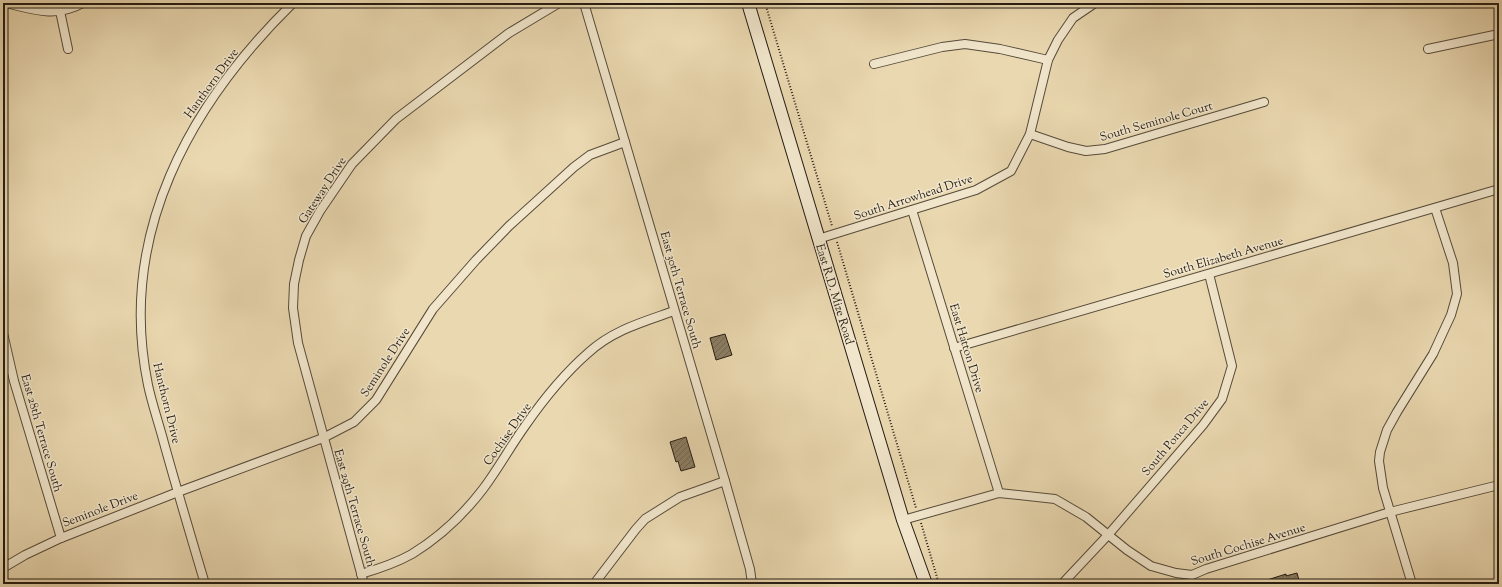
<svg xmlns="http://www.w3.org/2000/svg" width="1502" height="587" font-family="'Sorts Mill Goudy',serif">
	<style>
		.building { fill: url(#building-hatch); stroke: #251c12 }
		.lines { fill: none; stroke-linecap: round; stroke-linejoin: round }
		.street-casing { stroke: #564b3a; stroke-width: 10 }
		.secondary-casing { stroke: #251c12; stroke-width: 14 }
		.path { stroke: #251c12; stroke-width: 2; stroke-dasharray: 1 2; stroke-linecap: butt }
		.street { stroke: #f1e6cc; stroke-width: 8 }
		.secondary { stroke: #f1e6cc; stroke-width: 12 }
		.labels { text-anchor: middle; stroke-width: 3; stroke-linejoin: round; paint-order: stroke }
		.street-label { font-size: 12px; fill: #251c12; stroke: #f1e6cc }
	</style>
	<defs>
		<pattern id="building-hatch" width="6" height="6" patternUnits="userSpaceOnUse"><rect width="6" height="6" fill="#8b7e64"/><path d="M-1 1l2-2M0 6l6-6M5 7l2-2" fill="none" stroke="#716651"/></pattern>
	</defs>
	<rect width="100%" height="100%" fill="#ead8b0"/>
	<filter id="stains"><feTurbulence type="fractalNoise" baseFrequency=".005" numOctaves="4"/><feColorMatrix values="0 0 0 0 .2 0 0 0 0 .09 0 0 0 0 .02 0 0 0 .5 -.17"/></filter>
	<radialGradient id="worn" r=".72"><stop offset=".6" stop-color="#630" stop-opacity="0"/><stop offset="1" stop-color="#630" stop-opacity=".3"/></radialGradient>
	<g class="building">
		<polygon points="725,334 732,355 716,360 710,338"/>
		<polygon points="686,437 695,467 681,471 678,461 676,462 670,442"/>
		<polygon points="1297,573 1300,584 1262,584 1261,582 1286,574 1286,576"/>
	</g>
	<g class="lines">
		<defs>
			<g id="street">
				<path d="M6 3C34 10 56 18 83 3"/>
				<polyline points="584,3 725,481 750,569 752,584"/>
				<polyline points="60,11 68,49"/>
				<polyline points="1428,49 1499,34"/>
				<polyline points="874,64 942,47 965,44 1000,49 1048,60"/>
				<polyline points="1030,134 1068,147 1086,151 1105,149 1264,102"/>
				<polyline points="912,210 999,493"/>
				<polyline points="818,239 976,190 1011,171 1030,134 1048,60 1058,40 1073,18 1095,3"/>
				<polyline points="3,333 14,381 61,538"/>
				<polyline points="954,348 1499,189"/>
				<polyline points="903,520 999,493 1055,499 1086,517 1127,550 1151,566 1176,573 1192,575 1206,569 1390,512 1499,485"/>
				<polyline points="3,568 25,555 61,538 178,492 323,438 354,422 376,400 433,309 476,260 509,226 574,167 590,155 625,142"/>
				<path d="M361 574C378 569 396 563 412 554 438 538 464 514 483 489 498 469 510 447 525 426 543 400 564 374 588 353 613 330 643 322 674 311"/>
				<path d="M205 584C191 537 177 490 164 443 159 424 152 404 148 385 117 235 189 105 293 3"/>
				<polyline points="364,584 298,343 293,308 294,284 299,260 306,236 320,211 352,164 396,119 509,33 559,3"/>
				<polyline points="594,584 636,529 645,519 680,497 725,481"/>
				<polyline points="1062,584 1108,535 1203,425 1222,399 1232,366 1209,274"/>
				<polyline points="1412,584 1383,488 1379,461 1380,452 1387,430 1397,412 1433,354 1451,315 1457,294 1453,263 1435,208"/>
			</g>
			<polyline id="secondary" points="748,3 903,520 926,584"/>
		</defs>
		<use href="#street" class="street-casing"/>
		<use href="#secondary" class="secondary-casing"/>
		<g class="path">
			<polyline points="765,3 832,226"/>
			<polyline points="837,242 916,508"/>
			<polyline points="921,523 939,584"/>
		</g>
		<use href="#street" class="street"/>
		<use href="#secondary" class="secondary"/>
	</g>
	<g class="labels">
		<g class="street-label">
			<text transform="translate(211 83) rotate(-54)" y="4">Hanthorn Drive</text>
			<text transform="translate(1156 121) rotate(-16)" y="4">South Seminole Court</text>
			<text transform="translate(322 190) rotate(-57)" y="4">Gateway Drive</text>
			<text transform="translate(913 197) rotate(-18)" y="4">South Arrowhead Drive</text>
			<text transform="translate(1223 257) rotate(-16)" y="4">South Elizabeth Avenue</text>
			<text transform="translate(681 290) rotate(74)" y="4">East 30th Terrace South</text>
			<text transform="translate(835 294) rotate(73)" y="4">East R.D. Mize Road</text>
			<text transform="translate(967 348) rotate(73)" y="4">East Hatton Drive</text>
			<text transform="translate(385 362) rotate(-57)" y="4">Seminole Drive</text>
			<text transform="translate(167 403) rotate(76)" y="4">Hanthorn Drive</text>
			<text transform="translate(42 433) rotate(74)" y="4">East 28th Terrace South</text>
			<text transform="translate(507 434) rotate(-55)" y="4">Cochise Drive</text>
			<text transform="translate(1175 437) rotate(-50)" y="4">South Ponca Drive</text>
			<text transform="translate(355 508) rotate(74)" y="4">East 29th Terrace South</text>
			<text transform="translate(100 509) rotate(-21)" y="4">Seminole Drive</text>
			<text transform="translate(1248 544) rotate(-17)" y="4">South Cochise Avenue</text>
		</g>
	</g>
	<rect width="1502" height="587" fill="none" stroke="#ead8b0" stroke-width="16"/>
	<rect x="4" y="4" width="1494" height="579" fill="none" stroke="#251c12" stroke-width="2"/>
	<rect x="8" y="8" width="1486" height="571" fill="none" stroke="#251c12"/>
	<rect width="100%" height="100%" filter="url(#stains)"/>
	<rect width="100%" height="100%" fill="url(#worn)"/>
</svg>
